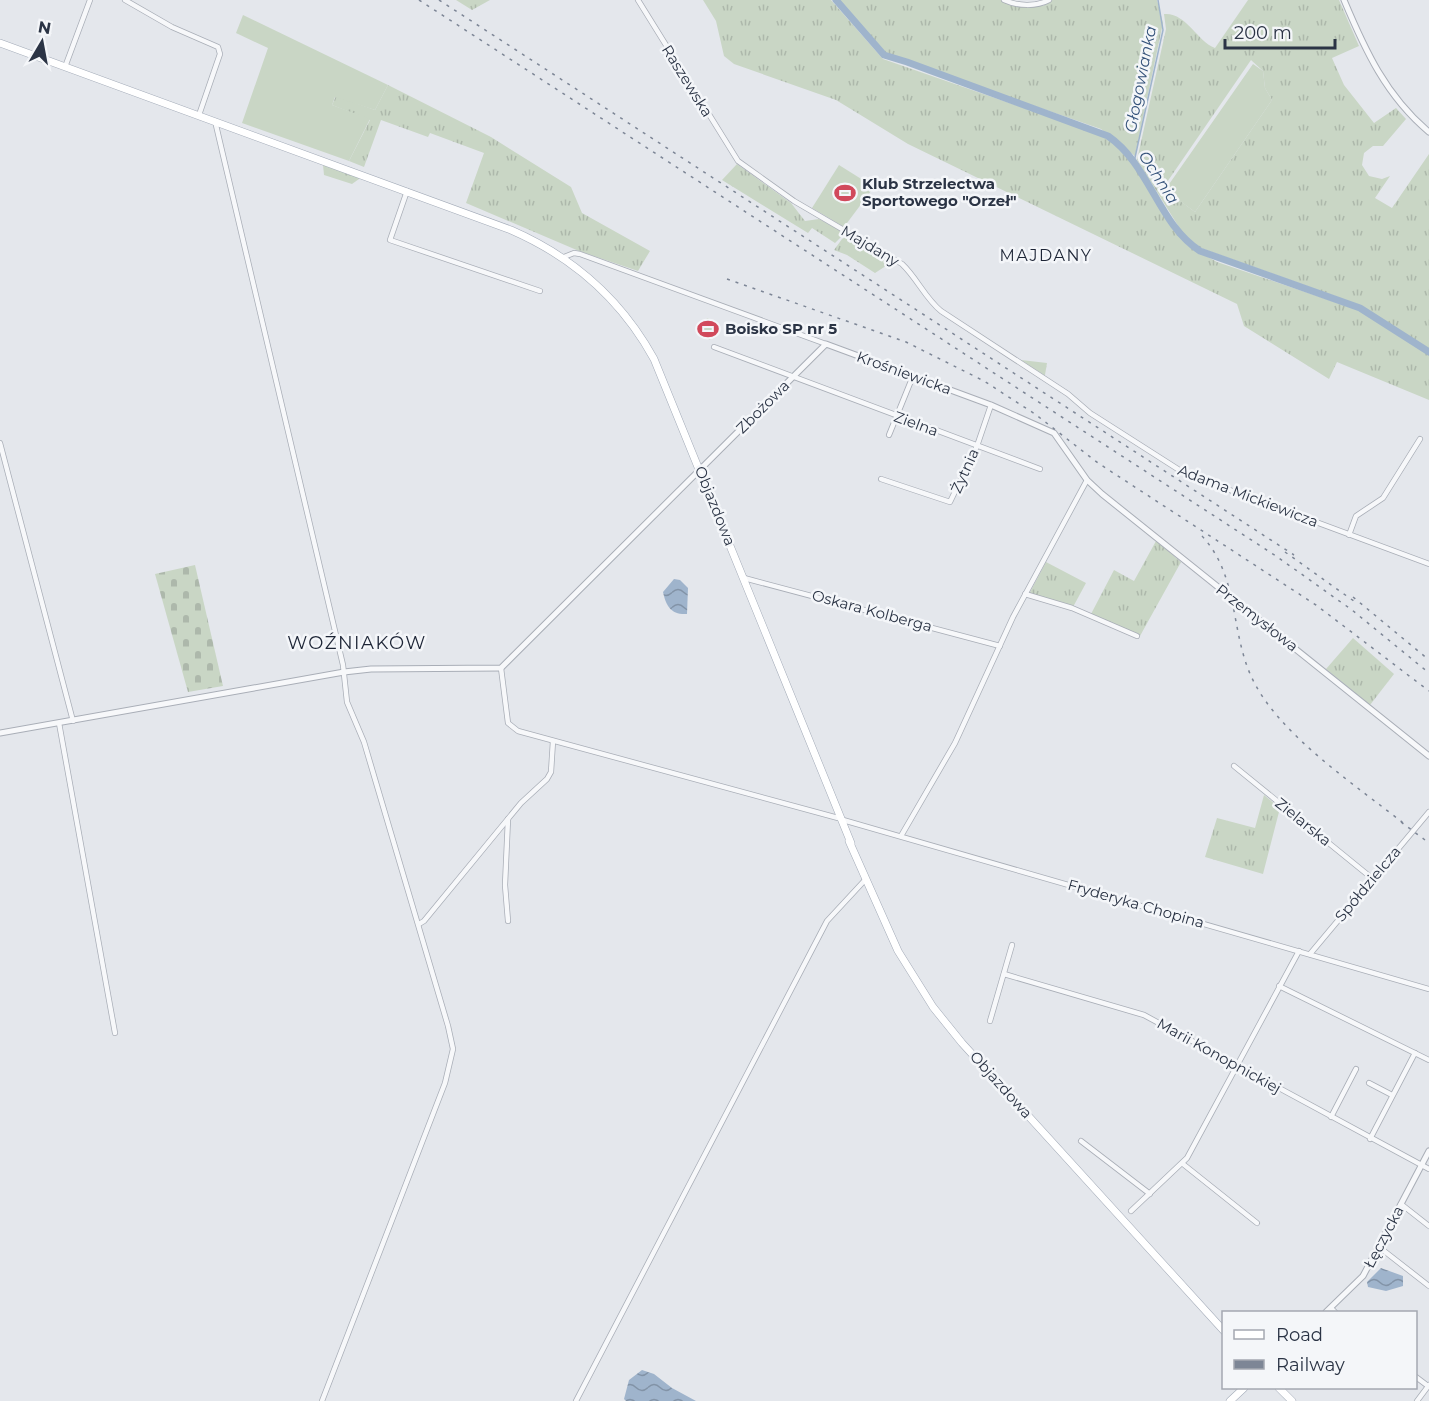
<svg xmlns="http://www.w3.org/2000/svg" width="1429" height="1401" font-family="Montserrat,sans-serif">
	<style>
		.grass { fill: url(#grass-tufts); fill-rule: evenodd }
		.cemetery { fill: url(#cemetery-stones) }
		.garden { fill: #c9d6c5 }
		.water { fill: url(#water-waves) }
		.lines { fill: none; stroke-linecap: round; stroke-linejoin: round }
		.stream { stroke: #9fb4cc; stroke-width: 1.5 }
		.river { stroke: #9fb4cc; stroke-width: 7 }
		.minor-casing { stroke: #a9aeb7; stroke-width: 6 }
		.tertiary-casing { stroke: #a9aeb7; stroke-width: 7 }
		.primary-casing { stroke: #a3abb8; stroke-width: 8 }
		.minor { stroke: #f7f8fa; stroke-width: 4.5 }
		.tertiary { stroke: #f7f8fa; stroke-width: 5 }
		.primary { stroke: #fff; stroke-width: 7 }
		.rail { stroke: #7d8696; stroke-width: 1.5; stroke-dasharray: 3 6; stroke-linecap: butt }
		.labels { text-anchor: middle; stroke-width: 5; stroke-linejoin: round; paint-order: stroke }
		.street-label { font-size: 15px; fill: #2b3445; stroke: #f4f6f9 }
		.poi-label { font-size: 15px; font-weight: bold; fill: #2b3445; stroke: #f4f6f9; text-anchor: start }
		.water-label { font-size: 16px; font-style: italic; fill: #34527a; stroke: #f4f6f9 }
		.neighbourhood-label { font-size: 16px; letter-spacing: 1.5px; fill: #1d2536; stroke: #f4f6f9 }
		.quarter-label { font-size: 18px; letter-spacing: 1.5px; fill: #1d2536; stroke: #f4f6f9 }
	</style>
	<defs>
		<pattern id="grass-tufts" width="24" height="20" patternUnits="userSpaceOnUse" patternTransform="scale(1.5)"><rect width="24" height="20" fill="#c9d6c5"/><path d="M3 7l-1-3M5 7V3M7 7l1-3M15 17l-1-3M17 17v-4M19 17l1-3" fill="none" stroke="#adb8ab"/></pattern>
		<pattern id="cemetery-stones" width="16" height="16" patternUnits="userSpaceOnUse" patternTransform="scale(1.5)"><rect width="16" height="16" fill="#c9d6c5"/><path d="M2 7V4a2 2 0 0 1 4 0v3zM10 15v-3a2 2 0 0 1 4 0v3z" fill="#adb8ab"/></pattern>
		<pattern id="water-waves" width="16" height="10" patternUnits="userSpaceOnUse" patternTransform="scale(1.5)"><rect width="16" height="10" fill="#9fb4cc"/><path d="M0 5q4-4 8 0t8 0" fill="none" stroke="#8293a7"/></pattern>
	</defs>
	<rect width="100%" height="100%" fill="#e4e7ec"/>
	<g class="grass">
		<polygon points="456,0 490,0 472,10"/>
		<polygon points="703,0 831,0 883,59 1096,133 1114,143 1126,155 1187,245 1217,262 1358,310 1429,355 1429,400 1337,362 1329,379 1244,326 1237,304 908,144 836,100 734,64 724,56 716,21"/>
		<polygon points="839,0 1002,0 1013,5 1043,6 1051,0 1157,0 1163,23 1135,156 1101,129 888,55 882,52"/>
		<path d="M1248 0H1339L1359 46 1332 58 1344 85 1374 123 1396 108 1406 119 1383 146H1373L1364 153 1362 165 1369 176 1382 179 1390 176 1375 198 1392 208 1429 154V349L1357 304 1198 247 1182 232 1137 160 1166 29 1164 14C1186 12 1197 41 1215 48ZM1251 60 1263 71 1265 88 1272 100 1195 212 1163 188Z"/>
		<polygon points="388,85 491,137 571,187 582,213 650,251 638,271 579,251 466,203 484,153 430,133 428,137 381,120 364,167 349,161 370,120 332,105 336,96 375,110"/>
		<polygon points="737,164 791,203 805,221 819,219 845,233 835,243 812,228 808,233 722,180"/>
		<polygon points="323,165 359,177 359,179 352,184 324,175"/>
		<polygon points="849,235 892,262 875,273 847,255 834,250 842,239"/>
		<polygon points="1021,360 1047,363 1045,375 1044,375"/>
		<polygon points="1156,541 1181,562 1140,636 1091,614 1114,570 1134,581"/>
		<polygon points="1046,562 1086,583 1073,607 1029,594"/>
		<polygon points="1353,638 1394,674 1370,705 1326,669"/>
		<polygon points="1264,795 1280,808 1263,874 1205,857 1217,818 1255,828"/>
	</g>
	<polygon class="cemetery" points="195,565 223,686 188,692 155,574"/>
	<g class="garden">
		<polygon points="243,15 388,85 375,110 335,97 332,105 370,119 349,161 242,123 268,48 236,33"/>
		<polygon points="1253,64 1263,71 1265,88 1272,100 1195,212 1165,190"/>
		<polygon points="839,165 874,187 844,227 812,208"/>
		<polygon points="707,318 717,322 710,340 699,335"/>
	</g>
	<g class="water">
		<path d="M674 579 680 580 688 588 687 614C671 615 666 606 663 592Z"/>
		<polygon points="1381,1268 1403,1276 1403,1286 1386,1291 1368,1287 1367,1282"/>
		<polygon points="642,1370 654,1374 672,1388 696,1401 626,1401 624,1399 629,1380"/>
	</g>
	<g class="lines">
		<polyline class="stream" points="1134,162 1163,30 1158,0"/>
		<path class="river" d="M836 0 884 55 907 62 1108 136C1150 165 1158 224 1200 251L1360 308 1429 352"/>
		<defs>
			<g id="minor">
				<polyline points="125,0 172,27 218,47 220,54 199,115"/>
				<path d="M638 0 738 161 794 201 902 264C917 278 925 298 941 311L1068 394 1090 413 1184 473 1429 564"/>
				<path d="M1004 0C1017 6 1036 7 1049 0"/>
				<polyline points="65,67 90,0"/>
				<polyline points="215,121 343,665 347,702 364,742 448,1026 453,1049 445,1083 322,1401"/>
				<polyline points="407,191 390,240 540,291"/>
				<polyline points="564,257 574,253 580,254 826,344"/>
				<polyline points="714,347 1040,469"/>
				<polyline points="889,435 913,376"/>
				<polyline points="0,443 73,721"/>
				<polyline points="881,479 950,502 977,446 991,405"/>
				<polyline points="1349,535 1356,516 1383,498 1420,439"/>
				<polyline points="744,578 1000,646"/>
				<polyline points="1025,594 1072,608 1137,636"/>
				<polyline points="501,668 508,723 518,731 838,818"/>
				<polyline points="59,723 115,1033"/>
				<polyline points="1234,766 1373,879"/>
				<polyline points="843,820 1429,989"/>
				<polyline points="901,836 955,743 1013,617 1087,480"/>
				<polyline points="508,921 505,885 508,819"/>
				<polyline points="419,924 424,921 521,803 547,779 551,772 553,741"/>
				<polyline points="1310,954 1429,812"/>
				<polyline points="1004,974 1144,1015 1429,1169"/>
				<polyline points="1279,986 1429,1060"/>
				<polyline points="990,1021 1012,945"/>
				<polyline points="1369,1083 1392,1095"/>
				<polyline points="1331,1117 1356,1069"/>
				<polyline points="1370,1139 1415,1053"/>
				<polyline points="1081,1141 1150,1194"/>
				<polyline points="1183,1164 1257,1223"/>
				<polyline points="1401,1204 1429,1226"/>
				<polyline points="1131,1211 1187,1158 1299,951"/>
				<polyline points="1379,1247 1429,1286"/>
				<polyline points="1331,1308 1335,1312"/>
				<polyline points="1416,1377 1428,1386"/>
				<polyline points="576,1401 827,921 865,880"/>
				<polyline points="1417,1401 1429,1385"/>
			</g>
			<g id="tertiary">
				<path d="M1344 0C1365 50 1386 96 1429 132"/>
				<polyline points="0,733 344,672 371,669 501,668 826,344 991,405 1054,433 1087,480 1102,494 1429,756"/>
				<polyline points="1326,1312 1363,1276 1429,1151"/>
			</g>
			<g id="primary">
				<path d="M0 43 511 230C573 257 621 299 654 359L851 843"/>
				<polyline points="849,841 898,951 933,1007 962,1043 1224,1331"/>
				<polyline points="1279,1388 1292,1401"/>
				<polyline points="1230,1401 1244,1388"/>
			</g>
		</defs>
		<use href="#minor" class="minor-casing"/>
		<use href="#tertiary" class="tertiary-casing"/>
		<use href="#primary" class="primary-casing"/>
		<use href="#minor" class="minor"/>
		<use href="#tertiary" class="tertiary"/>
		<use href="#primary" class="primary"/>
		<g class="rail">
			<polyline points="419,0 1276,556 1352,610 1429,673"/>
			<polyline points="439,0 1294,555"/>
			<polyline points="727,279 906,342 984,381 1035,414 1098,463 1316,605 1429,691"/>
			<path d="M1202 536C1239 576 1230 629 1251 676 1277 734 1357 786 1407 826"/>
			<polyline points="1285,552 1358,604"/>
			<polyline points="1353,597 1429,660"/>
			<polyline points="1401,822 1429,843"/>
		</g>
	</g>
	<defs>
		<symbol id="stadium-bare" viewBox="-9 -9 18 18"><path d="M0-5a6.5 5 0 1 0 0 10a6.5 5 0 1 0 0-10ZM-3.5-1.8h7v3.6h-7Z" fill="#d1495b" stroke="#f4f6f9" stroke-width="2.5" paint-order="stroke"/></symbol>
	</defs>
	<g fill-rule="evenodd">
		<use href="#stadium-bare" x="830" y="178" width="30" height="30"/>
		<use href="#stadium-bare" x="693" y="314" width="30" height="30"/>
	</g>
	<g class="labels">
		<g class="street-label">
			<text transform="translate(687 81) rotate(58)" y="5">Raszewska</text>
			<text transform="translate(870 246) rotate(31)" y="5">Majdany</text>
			<text transform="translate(904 373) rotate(20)" y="5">Krośniewicka</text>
			<text transform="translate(763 407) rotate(-45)" y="5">Zbożowa</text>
			<text transform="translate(916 424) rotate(20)" y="5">Zielna</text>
			<text transform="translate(965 471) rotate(-66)" y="5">Żytnia</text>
			<text transform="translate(1248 496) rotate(21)" y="5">Adama Mickiewicza</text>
			<text transform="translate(715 506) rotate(68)" y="5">Objazdowa</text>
			<text transform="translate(872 611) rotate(15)" y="5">Oskara Kolberga</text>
			<text transform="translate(1257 618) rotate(38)" y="5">Przemysłowa</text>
			<text transform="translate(1303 822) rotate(39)" y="5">Zielarska</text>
			<text transform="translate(1368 884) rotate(-50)" y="5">Spółdzielcza</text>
			<text transform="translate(1136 904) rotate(16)" y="5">Fryderyka Chopina</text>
			<text transform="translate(1219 1056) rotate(29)" y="5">Marii Konopnickiej</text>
			<text transform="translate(1001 1085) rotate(48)" y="5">Objazdowa</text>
			<text transform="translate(1384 1237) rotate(-62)" y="5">Łęczycka</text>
		</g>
		<g class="poi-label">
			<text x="862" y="189">Klub Strzelectwa<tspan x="862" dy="17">Sportowego "Orzeł"</tspan></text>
			<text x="725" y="334">Boisko SP nr 5</text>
		</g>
		<g class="water-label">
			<text transform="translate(1140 79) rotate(-79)" y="6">Głogowianka</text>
			<text transform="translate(1159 177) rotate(57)" y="6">Ochnia</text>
		</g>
		<g class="neighbourhood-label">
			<text x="1046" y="261">MAJDANY</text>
		</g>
		<g class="quarter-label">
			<text x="357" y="649">WOŹNIAKÓW</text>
		</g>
	</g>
	<rect x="1222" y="1311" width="195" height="78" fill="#f4f6f9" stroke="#a4a8b1" stroke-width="1.5"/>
	<rect x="1234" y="1330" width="30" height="9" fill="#ffffff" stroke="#a4a8b1" stroke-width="1.5"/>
	<text x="1276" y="1341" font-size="18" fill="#2b3445">Road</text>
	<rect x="1234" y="1360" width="30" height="9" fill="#7d8696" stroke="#a4a8b1" stroke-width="1.5"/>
	<text x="1276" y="1371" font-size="18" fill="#2b3445">Railway</text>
	<g transform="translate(42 42) rotate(10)" stroke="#f4f6f9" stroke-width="4.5" paint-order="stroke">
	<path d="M0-4.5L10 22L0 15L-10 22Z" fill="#2b3445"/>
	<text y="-9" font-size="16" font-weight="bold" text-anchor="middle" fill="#2b3445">N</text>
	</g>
	<path d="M1225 39v9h110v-9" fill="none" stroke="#2b3445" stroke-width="3"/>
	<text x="1234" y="39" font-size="18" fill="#2b3445" stroke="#f4f6f9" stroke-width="4.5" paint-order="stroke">200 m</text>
</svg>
